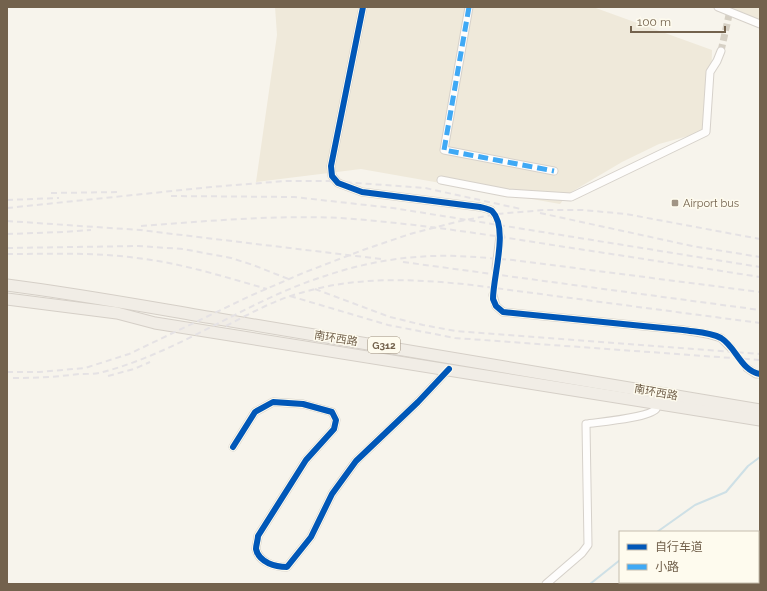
<svg xmlns="http://www.w3.org/2000/svg" width="767" height="591" font-family="Raleway,'Noto Sans SC',sans-serif">
	<style>
		.residential { fill: #efe9da }
		.industrial { fill: #e9e5dd }
		.lines { fill: none; stroke-linecap: round; stroke-linejoin: round }
		.stream { stroke: #cee0e6; stroke-width: 2 }
		.minor-tunnel { stroke: #d6d0c4; stroke-width: 7; stroke-dasharray: 7 3.5; stroke-linecap: butt }
		.minor-casing { stroke: #d6d1ca; stroke-width: 9 }
		.tertiary-casing { stroke: #d6d1ca; stroke-width: 10 }
		.trunk-casing { stroke: #d5cfc7; stroke-width: 13 }
		.minor { stroke: #fefdfc; stroke-width: 7 }
		.tertiary { stroke: #fefdfc; stroke-width: 8 }
		.trunk { stroke: #f1ede6; stroke-width: 11 }
		.rail { stroke: #e5e2e4; stroke-width: 2; stroke-dasharray: 6 4; stroke-linecap: butt }
		.quiet { stroke: #3fa9f5; stroke-width: 5; stroke-dasharray: 10 5; stroke-linecap: butt }
		.cycleway-casing { stroke: #fefbee; stroke-width: 8 }
		.cycleway { stroke: #0057b8; stroke-width: 6 }
		.poi-dot { fill: #a19585; stroke: #fefbee; stroke-width: 1.5 }
		.labels { text-anchor: middle; stroke-width: 3; stroke-linejoin: round; paint-order: stroke }
		.shield { fill: #fefbee; stroke: #9d907d; stroke-width: 1 }
		.shield-label { font-size: 10px; font-weight: bold; fill: #73624d }
		.poi-label { font-size: 11px; fill: #73624d; stroke: #fefbee; text-anchor: start }
		.street-label { font-size: 11px; fill: #73624d; stroke: #fefbee }
	</style>
	<rect width="100%" height="100%" fill="#f7f4ec"/>
	<g class="residential">
		<polygon points="275,7 593,7 712,50 710,130 659,144 622,162 568,194 560,204 361,169 256,182 277,35"/>
		<polygon points="717,7 760,7 760,23"/>
	</g>
	<polygon class="industrial" points="627,582 746,582 745,584 625,584"/>
	<g class="lines">
		<g class="stream">
			<polyline points="657,532 695,505 726,492 748,466 760,457"/>
			<polyline points="590,584 620,560"/>
		</g>
		<g class="minor-tunnel">
			<polyline points="721,51 729,15"/>
			<path d="M491 210C496 219 501 226 500 236"/>
			<polyline points="493,295 496,268"/>
			<polyline points="731,348 747,368"/>
		</g>
		<defs>
			<g id="minor">
				<polyline points="363,7 331,166 332,176 338,183 362,192 480,207 491,210"/>
				<polyline points="469,7 444,150 554,171"/>
				<polyline points="718,7 760,24"/>
				<polyline points="441,180 508,193 571,197 706,132 710,72 717,61 721,51"/>
				<polyline points="496,268 500,236"/>
				<polyline points="493,295 496,306 503,312 683,330 707,334 721,338 731,348"/>
				<polyline points="747,368 756,374 760,374"/>
				<path d="M233 447 255 412 273 402 303 404 332 412 336 420 334 429 306 460 258 536C258 540 256 545 256 549 259 563 276 567 287 567L311 537 332 494 356 461 418 402 449 369"/>
				<path d="M546 584 582 553 588 545 586 424C599 422 648 418 656 409 657 407 657 405 658 403"/>
			</g>
			<g id="tertiary">
				<polyline points="758,576 760,572"/>
				<polyline points="753,584 754,582"/>
			</g>
			<g id="trunk">
				<path d="M7 285C78 294 148 307 219 319 400 348 580 379 760 410"/>
				<polyline points="7,299 117,313 155,323 760,420"/>
			</g>
		</defs>
		<use href="#minor" class="minor-casing"/>
		<use href="#tertiary" class="tertiary-casing"/>
		<use href="#trunk" class="trunk-casing"/>
		<use href="#minor" class="minor"/>
		<use href="#tertiary" class="tertiary"/>
		<use href="#trunk" class="trunk"/>
		<g class="rail">
			<polyline points="51,193 121,192"/>
			<polyline points="171,196 294,197 393,208 760,267"/>
			<polyline points="7,200 59,198"/>
			<polyline points="7,208 211,187 286,181 329,181 425,188 521,209"/>
			<polyline points="540,213 692,246 760,257"/>
			<polyline points="7,221 140,230 381,259"/>
			<path d="M141 226C207 221 274 215 341 218 410 223 478 233 546 244 618 255 689 266 760 277"/>
			<polyline points="7,234 63,232 91,230"/>
			<polyline points="7,248 138,246 183,249 231,258 253,265 291,280"/>
			<path d="M7 254C50 254 94 252 137 258 181 263 225 277 267 289"/>
			<polyline points="403,262 760,310"/>
			<polyline points="315,289 390,317 423,325 456,331 760,354"/>
			<polyline points="290,296 388,325 455,338 760,360"/>
			<path d="M226 326C251 313 276 299 304 292 359 276 416 279 472 285L760 323"/>
			<polyline points="7,372 39,372 85,368 129,354 250,296 303,273 363,250 410,234 456,222 496,214 544,210 583,210 626,214 760,239"/>
			<polyline points="108,376 134,369 150,362"/>
			<path d="M13 378C35 378 57 377 79 374 87 374 96 374 103 372 182 351 248 300 325 276 360 264 397 257 434 256 460 255 486 258 513 260L760 292"/>
		</g>
		<polyline class="quiet" points="469,7 444,150 554,171"/>
		<defs>
			<g id="cycleway">
				<path d="M363 7 331 166 332 176 338 183 362 192 480 207C484 208 489 209 492 211 509 228 493 276 493 299L496 306 503 312 683 330C695 332 710 332 721 338 736 347 741 371 760 374"/>
				<path d="M233 447 255 412 273 402 303 404 332 412 336 420 334 429 306 460 258 536C258 540 256 545 256 549 259 563 276 567 287 567L311 537 332 494 356 461 418 402 449 369"/>
			</g>
		</defs>
		<use href="#cycleway" class="cycleway-casing"/>
		<use href="#cycleway" class="cycleway"/>
	</g>
	<rect class="poi-dot" x="671" y="199" width="8" height="8" rx="2"/>
	<g class="labels">
		<rect class="shield" x="368" y="337" width="32" height="16" rx="3"/>
		<g class="shield-label">
			<text x="384" y="349">G312</text>
		</g>
		<g class="poi-label">
			<text x="683" y="207">Airport bus</text>
		</g>
		<g class="street-label">
			<text transform="translate(336 338) rotate(9)" y="4">南环西路</text>
			<text transform="translate(656 392) rotate(10)" y="4">南环西路</text>
		</g>
	</g>
	<rect width="767" height="591" fill="none" stroke="#73624d" stroke-width="16"/>
	<rect x="619" y="531" width="140" height="52" fill="#fefbee" stroke="#c6beae"/>
	<rect x="627" y="544" width="20" height="6" fill="#0057b8" stroke="#c6beae"/>
	<text x="655" y="551" font-size="12" fill="#73624d">自行车道</text>
	<rect x="627" y="564" width="20" height="6" fill="#3fa9f5" stroke="#c6beae"/>
	<text x="655" y="571" font-size="12" fill="#73624d">小路</text>
	<path d="M631 26v6h94v-6" fill="none" stroke="#73624d" stroke-width="2"/>
	<text x="637" y="26" font-size="12" fill="#73624d" stroke="#fefbee" stroke-width="3" paint-order="stroke">100 m</text>
</svg>
